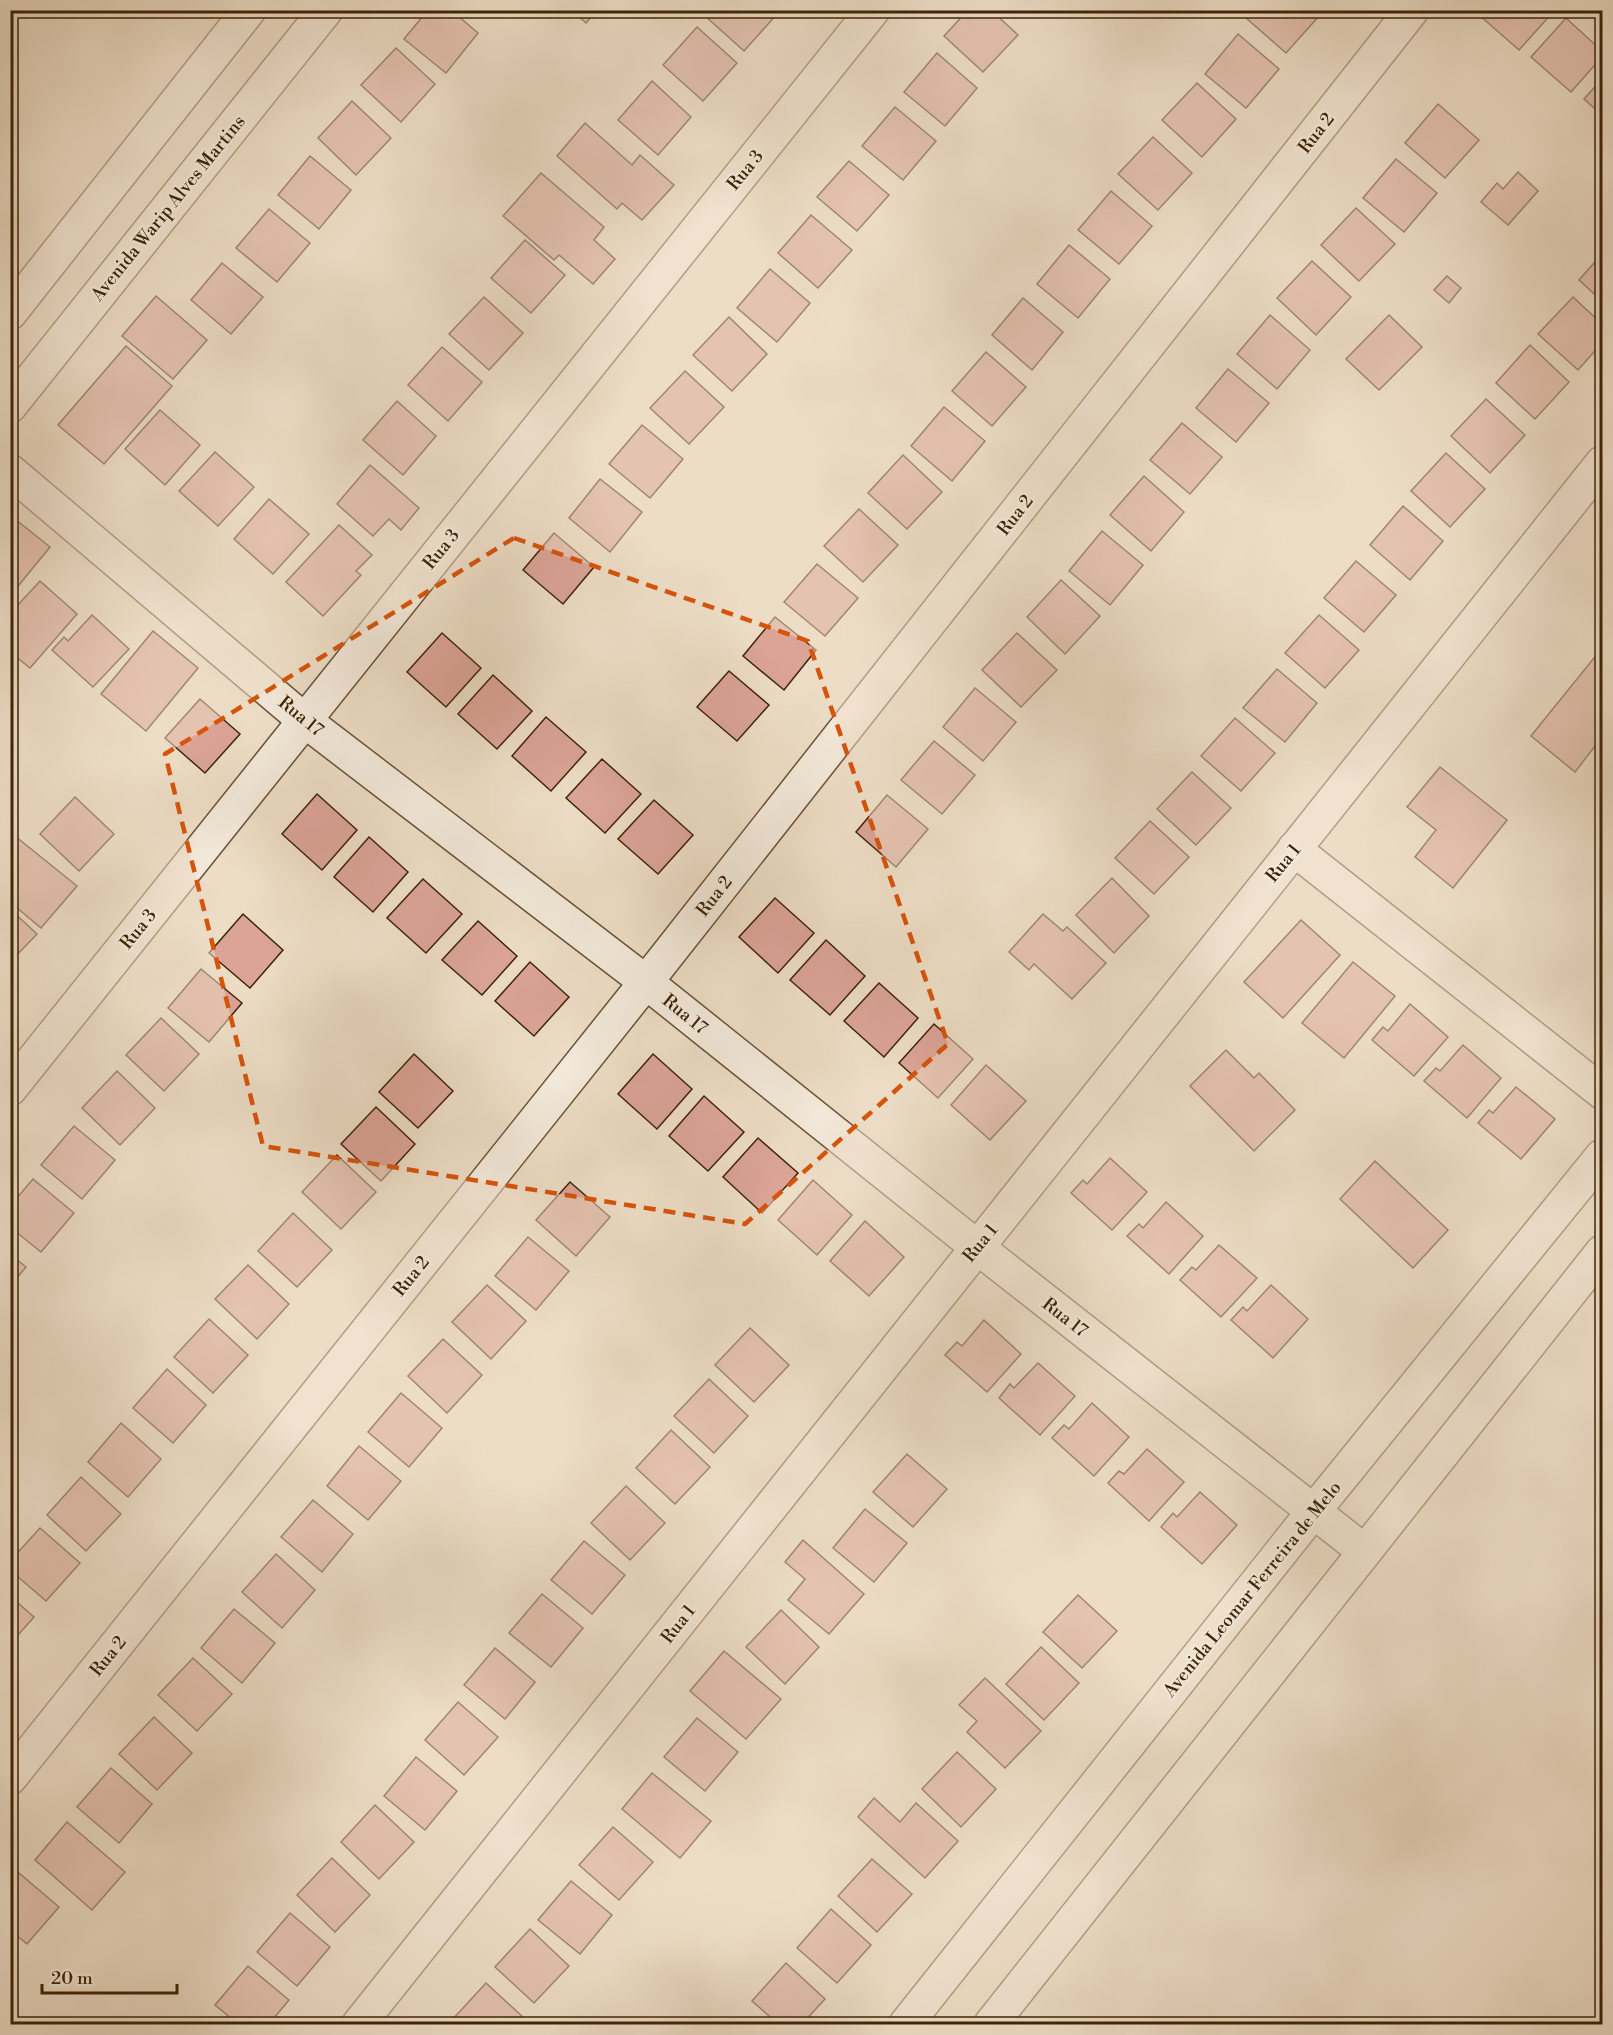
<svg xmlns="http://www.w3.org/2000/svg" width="1613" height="2035" font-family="'Libre Bodoni',serif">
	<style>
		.building { fill: #dba497; stroke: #3e2406; stroke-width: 1.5 }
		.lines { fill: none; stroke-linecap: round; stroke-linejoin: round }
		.minor-casing { stroke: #6a5236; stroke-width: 36 }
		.tertiary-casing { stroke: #6a5236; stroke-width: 36 }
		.minor { stroke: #f3e9da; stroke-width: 33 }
		.tertiary { stroke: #f3e9da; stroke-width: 33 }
		.marked { fill: none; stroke: #d7540b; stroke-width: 4.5; stroke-dasharray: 12 8; stroke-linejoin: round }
		.labels { text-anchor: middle; stroke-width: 5; stroke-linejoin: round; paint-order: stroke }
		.street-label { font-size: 18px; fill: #3e2406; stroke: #f3e9da }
	</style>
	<rect width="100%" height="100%" fill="#edddc6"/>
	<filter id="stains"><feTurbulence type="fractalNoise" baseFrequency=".00333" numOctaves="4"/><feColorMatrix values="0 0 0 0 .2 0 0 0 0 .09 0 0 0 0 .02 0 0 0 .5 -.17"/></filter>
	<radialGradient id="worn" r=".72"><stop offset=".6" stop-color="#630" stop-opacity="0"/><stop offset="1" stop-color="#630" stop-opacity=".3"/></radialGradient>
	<g class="building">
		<polygon points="428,10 451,10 478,33 446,73 404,39"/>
		<polygon points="477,10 492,10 485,18"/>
		<polygon points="572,10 597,10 586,23"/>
		<polygon points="708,10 775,10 778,13 744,51 704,15"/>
		<polygon points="968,10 991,10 1018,35 983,72 944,36"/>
		<polygon points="1018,10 1034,10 1027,18"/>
		<polygon points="1253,10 1315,10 1320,15 1286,53 1246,18"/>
		<polygon points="1483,10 1554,10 1554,11 1519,50 1479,15"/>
		<polygon points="1566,18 1602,51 1602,57 1571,92 1531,57"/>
		<polygon points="697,27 737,63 703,101 663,65"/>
		<polygon points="1238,34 1279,69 1246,108 1205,74"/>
		<polygon points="396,48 435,84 401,122 361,85"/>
		<polygon points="937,53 977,88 945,126 904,92"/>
		<polygon points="1602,79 1602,115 1584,99"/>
		<polygon points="652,81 691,117 658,155 618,120"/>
		<polygon points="1197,83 1236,119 1202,157 1162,120"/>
		<polygon points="352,101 391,138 356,175 318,138"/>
		<polygon points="1438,104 1479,140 1445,178 1405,143"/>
		<polygon points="895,107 936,141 903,180 862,146"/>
		<polygon points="585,123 632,165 640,155 674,185 642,220 622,203 617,209 557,156"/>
		<polygon points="1153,137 1192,173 1158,210 1118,174"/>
		<polygon points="310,156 351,190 319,229 278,195"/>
		<polygon points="1396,159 1437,193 1404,232 1363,198"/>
		<polygon points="849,161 889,195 857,231 817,197"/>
		<polygon points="1518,172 1538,191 1508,225 1481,202 1497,183 1503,189"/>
		<polygon points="541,173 604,227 594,240 615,259 593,284 559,255 554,260 503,216"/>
		<polygon points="1111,191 1152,226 1119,264 1078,230"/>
		<polygon points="1356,208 1395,244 1359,281 1321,245"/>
		<polygon points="269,209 310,243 277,282 236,248"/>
		<polygon points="811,215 852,250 818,288 778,253"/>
		<polygon points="525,240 565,275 531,313 491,278"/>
		<polygon points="1069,245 1110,279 1078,318 1037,284"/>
		<polygon points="1602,254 1602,301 1579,280"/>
		<polygon points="1312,261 1351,297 1316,335 1277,298"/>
		<polygon points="222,263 263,297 231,334 191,300"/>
		<polygon points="770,269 810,303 777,342 737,308"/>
		<polygon points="1447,276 1461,288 1449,303 1434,290"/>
		<polygon points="156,296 207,340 173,379 122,336"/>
		<polygon points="484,297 523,333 489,370 449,334"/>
		<polygon points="1573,297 1602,324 1602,343 1578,370 1538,334"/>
		<polygon points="1023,298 1063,332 1032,370 992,335"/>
		<polygon points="1270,315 1310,350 1277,389 1237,354"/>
		<polygon points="1389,315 1422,347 1379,390 1346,359"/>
		<polygon points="729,317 767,354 732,391 693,355"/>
		<polygon points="1530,345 1569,382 1535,419 1496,383"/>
		<polygon points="126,346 172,386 104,464 58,425"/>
		<polygon points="442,347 482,382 448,421 408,385"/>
		<polygon points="986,352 1026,387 992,426 952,391"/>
		<polygon points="1228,369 1269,403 1236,442 1196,408"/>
		<polygon points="685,371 724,407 689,444 650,408"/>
		<polygon points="1486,399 1525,435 1490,473 1451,436"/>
		<polygon points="397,401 436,436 403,475 363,440"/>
		<polygon points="944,407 985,441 952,481 911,446"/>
		<polygon points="160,410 200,445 165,485 125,449"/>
		<polygon points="1182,423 1222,457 1190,494 1150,460"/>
		<polygon points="642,425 683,459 650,498 609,464"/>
		<polygon points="215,452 254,487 218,526 179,491"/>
		<polygon points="1446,453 1485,489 1450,527 1411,491"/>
		<polygon points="903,455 942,492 907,529 868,493"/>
		<polygon points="370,465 419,508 401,530 389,519 373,536 337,504"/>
		<polygon points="1144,476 1184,512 1151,551 1110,515"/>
		<polygon points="600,479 642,512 610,552 569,518"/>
		<polygon points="269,499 309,534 273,574 234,539"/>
		<polygon points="1403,506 1443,541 1410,580 1370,545"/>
		<polygon points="859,509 898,545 863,582 824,546"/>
		<polygon points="10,515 50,547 10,596"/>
		<polygon points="339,525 372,555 356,571 361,575 323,616 286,582"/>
		<polygon points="1102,531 1143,565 1110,605 1069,571"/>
		<polygon points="554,533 594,567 563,604 523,570"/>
		<polygon points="1356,561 1396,595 1364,632 1324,598"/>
		<polygon points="817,564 858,598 825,636 784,602"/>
		<polygon points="1061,580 1100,616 1065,654 1027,617"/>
		<polygon points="40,581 77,614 30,668 10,652 10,604 12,602 17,606"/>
		<polygon points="92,615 129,649 93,687 52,650 64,637 68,641"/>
		<polygon points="1319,615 1359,650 1325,688 1285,653"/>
		<polygon points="775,617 816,650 784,690 743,656"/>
		<polygon points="153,631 198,668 146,731 101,694"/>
		<polygon points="442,633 481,668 446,707 407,672"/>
		<polygon points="1017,633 1057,670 1021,707 982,670"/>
		<polygon points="1602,648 1602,737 1575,772 1531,736"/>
		<polygon points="1277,669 1317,703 1285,742 1243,708"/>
		<polygon points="729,671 769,705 737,741 697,707"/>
		<polygon points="493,675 532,711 497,749 458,714"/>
		<polygon points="975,688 1016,722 983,761 943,727"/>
		<polygon points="200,699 240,734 205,773 165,738"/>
		<polygon points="546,717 586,752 551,791 512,756"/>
		<polygon points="1235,718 1275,753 1241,791 1201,756"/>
		<polygon points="934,741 975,775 942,814 901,780"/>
		<polygon points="602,759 641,794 605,833 566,798"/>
		<polygon points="1440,767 1507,820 1453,888 1415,857 1436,830 1407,807"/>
		<polygon points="1192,772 1231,808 1196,845 1157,809"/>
		<polygon points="317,794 357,830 322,870 282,834"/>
		<polygon points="887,795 928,829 896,867 856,832"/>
		<polygon points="75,797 114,834 79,871 40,834"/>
		<polygon points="654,800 693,835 658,874 618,839"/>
		<polygon points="1150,821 1189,857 1154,894 1115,858"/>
		<polygon points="10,832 77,886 41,928 10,902"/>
		<polygon points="369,837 408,872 373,912 334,877"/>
		<polygon points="1112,878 1149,916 1114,953 1076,915"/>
		<polygon points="423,879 462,914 426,953 387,918"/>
		<polygon points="775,898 814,933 778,973 739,937"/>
		<polygon points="10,909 37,934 10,962"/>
		<polygon points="243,914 283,950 250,988 209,953"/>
		<polygon points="1043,914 1063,931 1067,927 1106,963 1072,999 1034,964 1029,970 1009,952"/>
		<polygon points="1301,920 1340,955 1283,1018 1244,982"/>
		<polygon points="478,921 517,956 482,995 442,960"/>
		<polygon points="826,940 865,976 830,1015 790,980"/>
		<polygon points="530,962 569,997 534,1036 495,1001"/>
		<polygon points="1353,962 1395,996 1344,1058 1302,1023"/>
		<polygon points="201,969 242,1003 209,1042 168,1008"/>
		<polygon points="879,983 918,1018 884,1057 844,1021"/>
		<polygon points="1410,1004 1448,1037 1414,1076 1372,1040 1383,1027 1388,1031"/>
		<polygon points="161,1018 199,1054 164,1091 126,1055"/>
		<polygon points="934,1024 973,1059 938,1098 899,1063"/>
		<polygon points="1463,1045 1501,1078 1467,1118 1424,1081 1436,1068 1440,1071"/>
		<polygon points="1226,1050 1254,1078 1259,1073 1295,1110 1254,1151 1190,1086"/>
		<polygon points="414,1054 453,1091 418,1128 379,1092"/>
		<polygon points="653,1054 692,1089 657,1129 618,1094"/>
		<polygon points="986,1065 1026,1101 990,1140 951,1105"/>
		<polygon points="117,1071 155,1108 120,1145 82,1108"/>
		<polygon points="1516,1087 1555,1119 1521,1159 1478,1123 1489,1110 1493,1113"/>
		<polygon points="704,1096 744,1132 708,1171 669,1136"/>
		<polygon points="376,1107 415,1144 381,1181 341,1144"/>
		<polygon points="74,1126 115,1160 82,1199 41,1165"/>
		<polygon points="758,1138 798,1173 762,1213 723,1177"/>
		<polygon points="337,1155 376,1192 341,1229 302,1192"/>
		<polygon points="1110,1158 1147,1192 1112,1230 1071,1193 1083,1180 1087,1184"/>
		<polygon points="1375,1161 1448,1230 1413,1268 1340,1199"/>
		<polygon points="33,1179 74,1213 41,1252 10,1227 10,1206"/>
		<polygon points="813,1180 852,1215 817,1255 778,1220"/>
		<polygon points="570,1182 610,1217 576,1256 536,1220"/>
		<polygon points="1166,1202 1203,1236 1169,1274 1127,1236 1139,1224 1143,1228"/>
		<polygon points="293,1213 332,1250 297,1287 258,1251"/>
		<polygon points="865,1221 904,1257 869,1296 830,1261"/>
		<polygon points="528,1237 569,1271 536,1310 495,1276"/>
		<polygon points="1219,1245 1257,1278 1221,1317 1180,1280 1192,1267 1196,1270"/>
		<polygon points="10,1254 26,1267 10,1286"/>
		<polygon points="248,1265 289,1304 257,1339 215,1299"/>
		<polygon points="487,1285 526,1321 491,1359 452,1322"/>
		<polygon points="1271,1285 1308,1319 1273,1358 1231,1320 1243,1307 1247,1311"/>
		<polygon points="209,1319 248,1355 213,1393 174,1357"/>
		<polygon points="984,1320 1021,1354 987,1392 945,1355 957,1342 962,1346"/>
		<polygon points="750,1328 789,1365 754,1402 715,1365"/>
		<polygon points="443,1339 482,1375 447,1413 408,1376"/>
		<polygon points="1038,1363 1075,1396 1040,1435 999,1398 1010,1384 1014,1388"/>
		<polygon points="167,1369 206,1405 173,1443 133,1408"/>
		<polygon points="709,1379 748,1416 714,1453 674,1416"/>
		<polygon points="401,1393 442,1428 409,1467 368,1432"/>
		<polygon points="1092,1403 1129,1437 1094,1476 1052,1438 1064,1425 1069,1429"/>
		<polygon points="121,1423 161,1459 128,1497 88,1462"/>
		<polygon points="671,1430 710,1467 675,1504 636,1468"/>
		<polygon points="359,1446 401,1481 368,1520 327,1486"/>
		<polygon points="1147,1449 1184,1482 1149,1521 1108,1483 1119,1471 1124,1474"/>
		<polygon points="907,1454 947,1489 913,1527 873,1492"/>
		<polygon points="81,1477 121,1514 86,1551 47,1515"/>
		<polygon points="626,1486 665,1523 630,1560 591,1523"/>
		<polygon points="1200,1492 1237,1525 1202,1564 1161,1527 1173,1513 1177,1517"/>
		<polygon points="313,1500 353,1534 322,1572 281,1537"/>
		<polygon points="865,1509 907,1543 874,1582 833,1548"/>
		<polygon points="40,1528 80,1563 46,1601 10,1570 10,1561"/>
		<polygon points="803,1540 864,1594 829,1634 788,1600 805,1579 785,1562"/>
		<polygon points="584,1541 625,1575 592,1614 551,1580"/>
		<polygon points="276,1554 315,1590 282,1628 242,1592"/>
		<polygon points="542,1594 583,1628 551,1667 509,1633"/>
		<polygon points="1078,1595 1117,1631 1082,1668 1043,1632"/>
		<polygon points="10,1596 34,1617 10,1644"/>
		<polygon points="234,1609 275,1643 242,1683 201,1648"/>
		<polygon points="781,1610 819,1647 785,1684 746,1647"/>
		<polygon points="1041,1647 1079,1683 1044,1720 1006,1684"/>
		<polygon points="495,1648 535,1682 505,1719 464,1685"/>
		<polygon points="724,1651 781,1699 746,1739 690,1691"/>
		<polygon points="193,1658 232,1694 197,1731 158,1695"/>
		<polygon points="985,1678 1041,1731 1005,1768 967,1732 977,1721 959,1705"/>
		<polygon points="458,1702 498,1737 464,1775 425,1740"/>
		<polygon points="154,1717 192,1753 157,1790 119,1754"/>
		<polygon points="697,1718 738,1752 705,1791 664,1757"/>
		<polygon points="957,1752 996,1789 961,1827 922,1789"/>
		<polygon points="416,1757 457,1791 425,1830 384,1796"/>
		<polygon points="111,1768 152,1804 119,1843 77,1807"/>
		<polygon points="652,1773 711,1821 680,1858 622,1809"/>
		<polygon points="874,1798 900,1822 916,1803 958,1841 925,1878 858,1817"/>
		<polygon points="375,1805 414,1842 379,1879 341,1842"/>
		<polygon points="67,1822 125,1872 92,1910 35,1860"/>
		<polygon points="613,1827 653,1862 619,1900 579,1865"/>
		<polygon points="332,1858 370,1895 335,1932 297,1895"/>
		<polygon points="872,1859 912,1894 877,1932 838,1896"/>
		<polygon points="19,1873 59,1907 27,1944 10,1930 10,1883"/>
		<polygon points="571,1881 612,1915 580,1954 538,1920"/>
		<polygon points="831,1909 871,1945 837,1983 797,1948"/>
		<polygon points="290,1913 330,1947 297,1986 257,1952"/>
		<polygon points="530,1929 569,1966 534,2003 495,1967"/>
		<polygon points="786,1963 825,1999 802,2024 778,2024 752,2001"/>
		<polygon points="248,1966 289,2000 269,2024 238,2024 215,2005"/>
		<polygon points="486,1983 525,2019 520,2024 456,2024 452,2020"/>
		<polygon points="745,2017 754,2024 739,2024"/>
	</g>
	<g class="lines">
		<defs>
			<g id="minor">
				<polyline points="10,313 249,10"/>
				<polyline points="10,406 326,10"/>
				<polyline points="10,471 304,720 646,982 977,1247 1364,1551"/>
				<polyline points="1294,849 1602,1092"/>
				<polyline points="10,1089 873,10"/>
				<polyline points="10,1778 646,982 1412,10"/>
				<polyline points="359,2024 1602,463"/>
			</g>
			<g id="tertiary">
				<polyline points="906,2024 1313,1512 1602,1156"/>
				<polyline points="991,2024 1602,1252"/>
			</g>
		</defs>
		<use href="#minor" class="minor-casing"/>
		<use href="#tertiary" class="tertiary-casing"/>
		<use href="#minor" class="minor"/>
		<use href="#tertiary" class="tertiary"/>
	</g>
	<path d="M0 0H1613V2035H0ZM514 538 808 641 948 1044 745 1224 263 1146 165 754Z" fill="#edddc6" fill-opacity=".55" fill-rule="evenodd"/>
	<path class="marked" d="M514 538 808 641 948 1044 745 1224 263 1146 165 754Z"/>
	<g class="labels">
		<g class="street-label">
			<text transform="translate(1316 133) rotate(-52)" y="6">Rua 2</text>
			<text transform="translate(745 170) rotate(-51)" y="6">Rua 3</text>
			<text transform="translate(168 208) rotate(-51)" y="6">Avenida Warip Alves Martins</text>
			<text transform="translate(1015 515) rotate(-52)" y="6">Rua 2</text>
			<text transform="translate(441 549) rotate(-51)" y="6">Rua 3</text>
			<text transform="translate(301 716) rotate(39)" y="6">Rua 17</text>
			<text transform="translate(1283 863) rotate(-51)" y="6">Rua 1</text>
			<text transform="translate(714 896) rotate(-52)" y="6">Rua 2</text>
			<text transform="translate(138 929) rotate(-51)" y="6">Rua 3</text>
			<text transform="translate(685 1014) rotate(39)" y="6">Rua 17</text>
			<text transform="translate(980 1243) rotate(-51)" y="6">Rua 1</text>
			<text transform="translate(411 1276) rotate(-51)" y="6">Rua 2</text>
			<text transform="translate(1065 1317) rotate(38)" y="6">Rua 17</text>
			<text transform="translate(1252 1589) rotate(-51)" y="6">Avenida Leomar Ferreira de Melo</text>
			<text transform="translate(678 1624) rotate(-52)" y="6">Rua 1</text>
			<text transform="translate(108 1656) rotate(-51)" y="6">Rua 2</text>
		</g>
	</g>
	<rect width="1613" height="2035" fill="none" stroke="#edddc6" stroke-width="36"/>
	<rect x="12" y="12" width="1589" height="2011" fill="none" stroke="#3e2406" stroke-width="3"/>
	<rect x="18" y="18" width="1577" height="1999" fill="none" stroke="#3e2406" stroke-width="1.5"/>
	<path d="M42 1984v9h135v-9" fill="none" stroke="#3e2406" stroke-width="3"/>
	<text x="51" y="1984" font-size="18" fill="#3e2406" stroke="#f3e9da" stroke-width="4.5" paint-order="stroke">20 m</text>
	<rect width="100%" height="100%" filter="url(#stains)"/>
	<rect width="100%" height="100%" fill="url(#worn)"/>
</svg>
